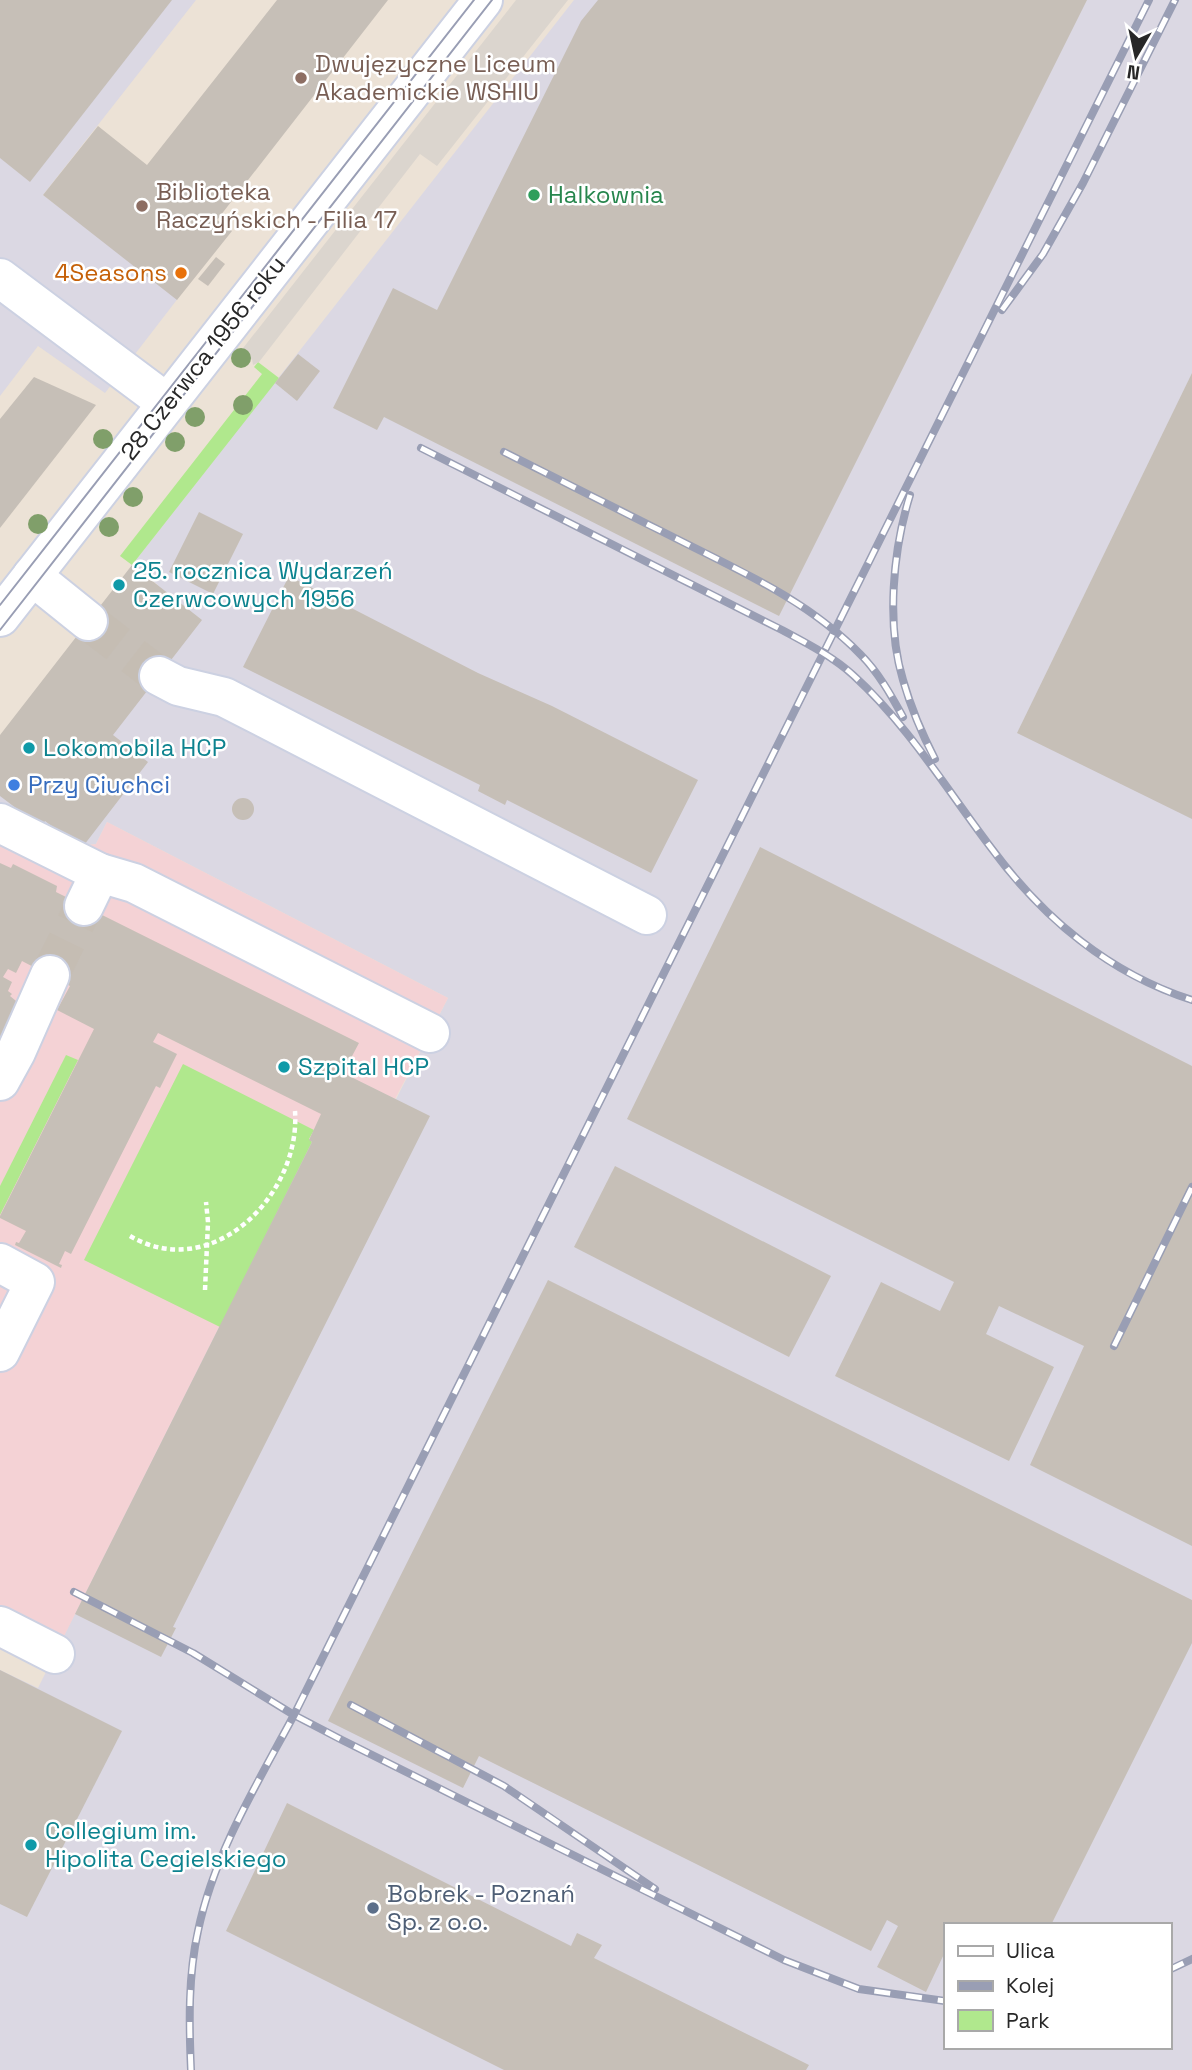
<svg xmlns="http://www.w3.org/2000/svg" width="1192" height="2070" font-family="'Space Grotesk',sans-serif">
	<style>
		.industrial { fill: #dbd8e3; fill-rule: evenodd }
		.medical { fill: #f4d2d5 }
		.green { fill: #b0e88d }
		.plaza { fill: #dbd5ce }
		.building { fill: #c6bfb7 }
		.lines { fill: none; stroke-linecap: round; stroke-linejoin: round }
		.minor-tunnel { stroke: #c5bdb3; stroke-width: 38; stroke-dasharray: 38 19; stroke-linecap: butt }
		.minor-casing { stroke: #ccd1e2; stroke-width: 42 }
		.path { stroke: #fff; stroke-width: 4.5; stroke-dasharray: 5 3.5; stroke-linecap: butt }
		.minor { stroke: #fff; stroke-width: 38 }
		.tram { stroke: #999eb4; stroke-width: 2 }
		.rail-casing { stroke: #999eb4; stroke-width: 8 }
		.rail { stroke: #fff; stroke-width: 5; stroke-dasharray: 16; stroke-linecap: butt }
		.tree { fill: #809f6a }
		.education-dot { fill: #8d6e63; stroke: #fff; stroke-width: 2.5 }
		.leisure-dot { fill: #2e9e5b; stroke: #fff; stroke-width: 2.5 }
		.food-dot { fill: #e8710a; stroke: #fff; stroke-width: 2.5 }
		.culture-dot { fill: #0f9aa8; stroke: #fff; stroke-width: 2.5 }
		.shop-dot { fill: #3f7fe0; stroke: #fff; stroke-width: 2.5 }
		.service-dot { fill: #5c6f8a; stroke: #fff; stroke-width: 2.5 }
		.labels { text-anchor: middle; stroke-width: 5; stroke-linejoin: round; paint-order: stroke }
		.education-label { font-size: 24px; fill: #785e54; stroke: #fff; text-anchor: start }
		.leisure-label { font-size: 24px; fill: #27864d; stroke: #fff; text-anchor: start }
		.food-label { font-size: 24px; fill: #c56008; stroke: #fff; text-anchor: end }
		.street-label { font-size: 24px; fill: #272727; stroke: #fff }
		.culture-label { font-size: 24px; fill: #0d838f; stroke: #fff; text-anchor: start }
		.shop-label { font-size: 24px; fill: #366cbe; stroke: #fff; text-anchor: start }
		.service-label { font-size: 24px; fill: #4e5e75; stroke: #fff; text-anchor: start }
	</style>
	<rect width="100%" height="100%" fill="#ece2d6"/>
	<g class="industrial">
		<polygon points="0,0 196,0 43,195 179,297 105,393 38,346 0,396"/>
		<path d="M574 0H1192V2070H0V1670L38 1688 343 1073 396 1099 448 998 107 822 96 844 81 846 0 804V791L158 585 132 565ZM945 1925H1169V2047H945Z"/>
	</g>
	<polygon class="medical" points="0,804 81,846 96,844 107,822 448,998 395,1099 342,1073 309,1139 312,1142 48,1668 0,1643"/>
	<g class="green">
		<polygon points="258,362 279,378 132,565 120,556 262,374 254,367"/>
		<polygon points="66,1055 78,1060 0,1215 0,1186"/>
		<polygon points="183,1064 314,1130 309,1139 312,1142 220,1327 84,1260"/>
	</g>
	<polygon class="plaza" points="516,0 568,0 437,166 420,154 259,362 253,365 252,359 247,363 246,357 240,352"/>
	<g class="building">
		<polygon points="0,0 172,0 30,182 0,158"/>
		<polygon points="277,0 388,0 217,220 232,231 177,300 43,195 98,126 147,165"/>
		<polygon points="598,0 1087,0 779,616 384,417 377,430 333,408 393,288 437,310 581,21"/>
		<polygon points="216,257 225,264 208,286 198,279"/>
		<polygon points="298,354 320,371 297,401 275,383"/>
		<polygon points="1192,373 1192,819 1017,733"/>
		<polygon points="34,377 96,405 0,528 0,419"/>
		<polygon points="199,512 243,534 213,594 169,572"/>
		<polygon points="132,565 202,620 113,735 148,762 81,849 45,821 41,827 0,796 0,735"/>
		<polygon points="289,576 478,673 552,706 698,780 651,873 507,800 505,805 478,791 480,785 243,667"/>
		<circle cx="243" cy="809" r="11"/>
		<polygon points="760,847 1192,1066 1192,1546 1030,1465 1084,1346 999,1306 986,1334 1054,1367 1009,1461 835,1376 881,1282 940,1311 954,1282 627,1119"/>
		<polygon points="0,863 11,868 13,864 57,886 56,892 359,1043 343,1073 430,1116 173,1627 176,1628 161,1657 75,1614 312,1142 309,1140 321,1114 158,1033 153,1042 177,1054 160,1088 156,1086 71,1254 65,1251 59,1264 62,1265 61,1268 15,1245 16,1242 19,1243 26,1231 0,1218 0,1216 94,1029 57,1010 70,986 22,961 16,973 8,969 3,977 12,982 8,991 12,994 10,996 21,1005 0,1041"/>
		<polygon points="615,1166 831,1276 789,1357 574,1247"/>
		<polygon points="548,1280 1192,1600 1192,1643 1051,1925 945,1925 945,1952 926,1992 877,1967 898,1926 887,1920 871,1951 479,1756 463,1788 328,1721"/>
		<polygon points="0,1670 122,1731 27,1917 0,1904"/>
		<polygon points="287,1803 571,1946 577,1933 602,1945 594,1958 809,2065 806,2070 504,2070 226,1931"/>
	</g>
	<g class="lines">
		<g class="minor-tunnel">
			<polyline points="88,621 159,676"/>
			<polyline points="50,975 84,906"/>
		</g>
		<defs>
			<g id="minor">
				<polyline points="0,278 167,403"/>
				<polyline points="32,576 88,621"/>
				<polyline points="0,617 483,0"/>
				<polyline points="159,676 178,686 224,697 647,915"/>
				<polyline points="0,823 100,873 134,883 430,1033"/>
				<polyline points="84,906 100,873"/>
				<polyline points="0,1081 16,1052 50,975"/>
				<polyline points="0,1263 35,1282 0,1352"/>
				<polyline points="0,1626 55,1654"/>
			</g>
		</defs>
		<use href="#minor" class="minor-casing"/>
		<g class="path">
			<path d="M130 1236C212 1284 301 1195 295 1111"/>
			<polyline points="205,1290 208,1222 206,1202"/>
		</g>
		<use href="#minor" class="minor"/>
		<g class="tram">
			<polyline points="0,605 474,0"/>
			<polyline points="0,630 492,0"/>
		</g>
		<defs>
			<g id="rail">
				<polyline points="1002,310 1043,254 1083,183 1175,0"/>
				<path d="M421 448 782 630C806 643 832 656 853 675 908 725 947 790 992 849 1043 918 1110 974 1192 1000"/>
				<path d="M504 452C560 480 615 508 671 536 738 570 808 600 861 655 878 672 891 695 903 717"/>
				<path d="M910 495C893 550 886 624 903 680 911 708 922 734 935 759"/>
				<polyline points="1114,1346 1192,1187"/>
				<polyline points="74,1592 193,1653 294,1715 342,1740 784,1960 859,1989 945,2001"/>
				<polyline points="351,1705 504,1786 655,1889"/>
				<polyline points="1169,1970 1192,1959"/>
				<path d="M191 2070C189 2024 188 1976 198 1931 214 1854 257 1784 294 1715L1149 0"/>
			</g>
		</defs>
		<use href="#rail" class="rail-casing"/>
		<use href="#rail" class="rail"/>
	</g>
	<g class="tree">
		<circle cx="241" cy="358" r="10"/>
		<circle cx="243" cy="405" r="10"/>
		<circle cx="195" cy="417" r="10"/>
		<circle cx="103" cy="439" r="10"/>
		<circle cx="175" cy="442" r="10"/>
		<circle cx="133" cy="497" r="10"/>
		<circle cx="38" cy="524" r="10"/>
		<circle cx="109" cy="527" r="10"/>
	</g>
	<g class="education-dot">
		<circle cx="301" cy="78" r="7"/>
		<circle cx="142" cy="206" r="7"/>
	</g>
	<circle class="leisure-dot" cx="534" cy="195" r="7"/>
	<circle class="food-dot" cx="181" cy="273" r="7"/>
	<g class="culture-dot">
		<circle cx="119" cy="585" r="7"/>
		<circle cx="29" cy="748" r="7"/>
		<circle cx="284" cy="1067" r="7"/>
		<circle cx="31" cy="1845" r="7"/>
	</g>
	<circle class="shop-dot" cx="14" cy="785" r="7"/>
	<circle class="service-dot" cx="373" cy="1908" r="7"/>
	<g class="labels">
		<g class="education-label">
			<text x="315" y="72">Dwujęzyczne Liceum<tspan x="315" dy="28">Akademickie WSHIU</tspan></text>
			<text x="156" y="200">Biblioteka<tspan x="156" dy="28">Raczyńskich - Filia 17</tspan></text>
		</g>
		<g class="leisure-label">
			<text x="548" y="203">Halkownia</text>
		</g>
		<g class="food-label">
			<text x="167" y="281">4Seasons</text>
		</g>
		<g class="street-label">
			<text transform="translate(203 358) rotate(-52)" y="8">28 Czerwca 1956 roku</text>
		</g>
		<g class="culture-label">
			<text x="133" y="579">25. rocznica Wydarzeń<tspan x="133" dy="28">Czerwcowych 1956</tspan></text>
			<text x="43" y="756">Lokomobila HCP</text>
			<text x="298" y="1075">Szpital HCP</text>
			<text x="45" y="1839">Collegium im.<tspan x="45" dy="28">Hipolita Cegielskiego</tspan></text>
		</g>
		<g class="shop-label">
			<text x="28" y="793">Przy Ciuchci</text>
		</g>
		<g class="service-label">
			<text x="387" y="1902">Bobrek - Poznań<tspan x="387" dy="28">Sp. z o.o.</tspan></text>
		</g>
	</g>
	<rect x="944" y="1923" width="228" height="126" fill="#ffffff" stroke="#a9a9a9" stroke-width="2"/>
	<rect x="958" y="1946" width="35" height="10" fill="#ffffff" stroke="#a9a9a9" stroke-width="2"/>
	<text x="1006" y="1958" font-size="21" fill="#272727">Ulica</text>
	<rect x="958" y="1981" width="35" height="10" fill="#999eb4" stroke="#a9a9a9" stroke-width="2"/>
	<text x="1006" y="1993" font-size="21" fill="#272727">Kolej</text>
	<rect x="958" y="2010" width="35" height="21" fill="#b0e88d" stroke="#a9a9a9" stroke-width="2"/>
	<text x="1006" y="2028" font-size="21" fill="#272727">Park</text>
	<g transform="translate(1136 56) rotate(189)" stroke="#ffffff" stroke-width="5" paint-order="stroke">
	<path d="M0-5L12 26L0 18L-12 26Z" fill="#272727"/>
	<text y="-10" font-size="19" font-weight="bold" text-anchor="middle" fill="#272727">N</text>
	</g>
</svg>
